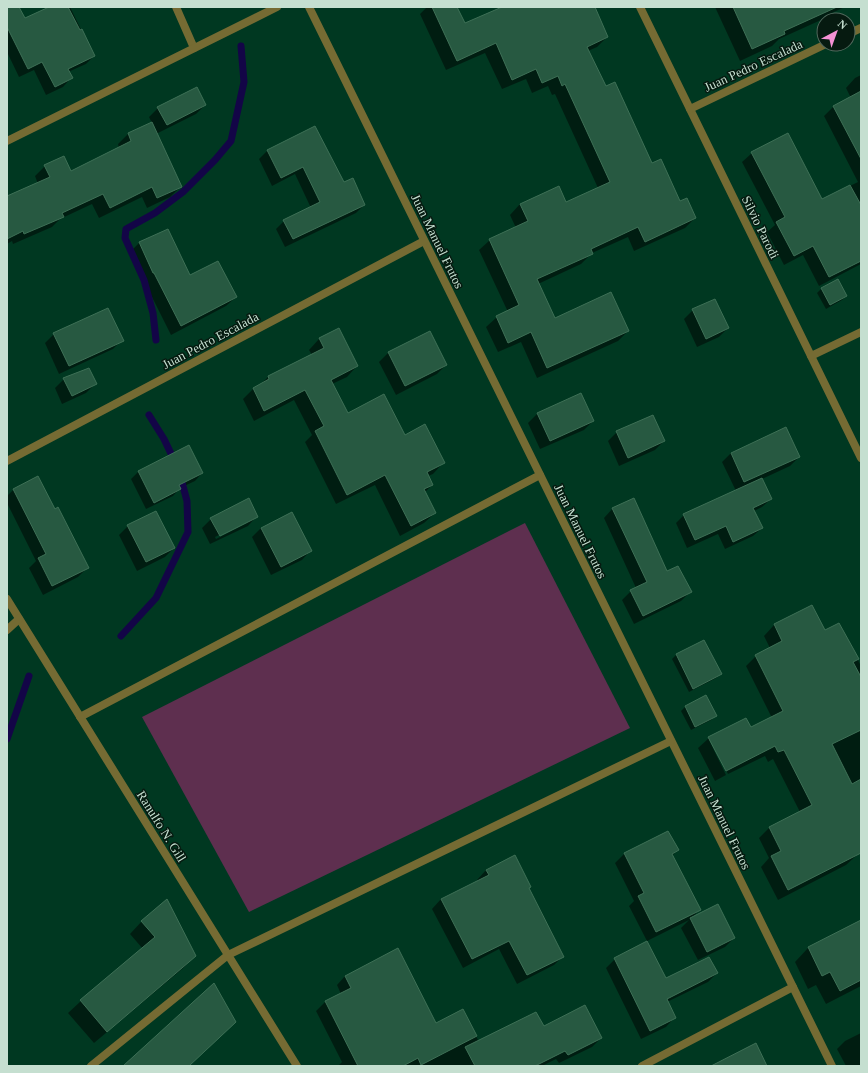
<svg xmlns="http://www.w3.org/2000/svg" width="868" height="1073" font-family="Georgia,serif">
	<style>
		.green { fill: #5e2f4f }
		.shadow { fill: #0007; fill-rule: evenodd }
		.lines { fill: none; stroke-linecap: round; stroke-linejoin: round }
		.stream { stroke: #130547; stroke-width: 7 }
		.building { fill: #275941; stroke: #3e7056 }
		.lane { stroke: #756b33; stroke-width: 8 }
		.street { stroke: #756b33; stroke-width: 8 }
		.labels { text-anchor: middle; stroke-width: 3; stroke-linejoin: round; paint-order: stroke }
		.street-label { font-size: 13px; fill: #c5dfd0; stroke: #061a10 }
	</style>
	<rect width="100%" height="100%" fill="#003821"/>
	<polygon class="green" points="525,523 630,728 249,912 142,717"/>
	<g class="shadow">
		<polygon points="7,7 18,7 25,20 51,7 70,7 94,56 86,64 68,72 71,78 63,87 46,95 34,70 19,77 7,52"/>
		<polygon points="427,7 456,7 465,24 502,8 501,7 594,7 607,37 597,47 588,51 605,88 651,164 680,203 695,218 685,228 634,251 628,237 592,253 581,264 538,284 554,319 628,331 618,341 537,378 521,342 498,352 486,327 497,317 508,312 479,250 490,240 516,228 510,215 520,204 566,203 598,188 555,94 552,95 548,86 532,93 526,79 502,89 485,53 446,70 420,14"/>
		<polygon points="715,7 845,7 825,16 821,20 779,39 772,46 740,61"/>
		<polygon points="861,75 861,264 819,286 803,255 784,265 767,232 775,225 742,162 752,153 821,200 858,182 824,116 834,106 851,98 846,88 855,78"/>
		<polygon points="205,105 196,114 156,134 181,186 170,197 147,208 142,197 99,218 92,204 60,219 52,227 13,244 12,241 7,244 7,198 38,184 35,176 45,166 71,172 119,148 118,144 128,134 152,123 149,117 158,108"/>
		<polygon points="267,151 343,183 364,205 356,213 285,247 276,229 284,221 311,208 295,174 272,186 259,159"/>
		<polygon points="168,230 190,277 236,297 226,306 171,335 144,281 143,282 130,252 139,243"/>
		<polygon points="822,288 846,296 842,300 826,309 817,293"/>
		<polygon points="693,310 728,328 719,337 697,347 684,319"/>
		<polygon points="339,329 357,366 347,377 332,384 348,414 404,436 443,463 433,474 428,476 432,485 425,492 435,513 424,523 400,536 375,485 336,504 305,442 312,435 294,400 254,421 243,399 253,389 260,385 268,377 312,355 309,350 319,339"/>
		<polygon points="430,332 446,365 437,374 396,395 379,362 388,353"/>
		<polygon points="54,334 122,340 113,349 59,374 45,343"/>
		<polygon points="64,379 95,384 86,393 62,404 55,388"/>
		<polygon points="580,394 593,421 584,430 540,449 528,423 537,414"/>
		<polygon points="617,432 664,441 655,450 619,466 608,441"/>
		<polygon points="731,453 799,457 790,466 762,479 771,499 762,507 754,511 762,528 753,536 725,549 718,534 687,548 676,523 684,515 736,491 722,462"/>
		<polygon points="138,472 202,473 195,481 180,488 173,496 146,509 131,479"/>
		<polygon points="14,489 54,510 87,568 78,577 43,595 29,568 36,561 7,503 7,496"/>
		<polygon points="613,508 667,572 691,591 681,601 634,624 622,600 631,591 636,588 604,518"/>
		<path d="M257 516 248 526 210 544 202 528 211 519ZM247 521V523L216 539 215 537Z"/>
		<polygon points="128,526 174,548 165,557 137,571 119,535"/>
		<polygon points="261,528 311,550 302,560 271,575 252,537"/>
		<polygon points="812,607 824,632 839,624 861,666 861,812 857,855 846,865 778,900 761,867 769,858 759,838 770,827 800,812 773,759 768,762 765,756 728,774 711,740 709,740 726,775 715,781 698,748 709,738 751,729 772,718 746,666 756,656 770,648 764,636 774,625"/>
		<polygon points="676,655 721,674 716,678 689,692 672,659"/>
		<polygon points="685,707 715,716 711,720 691,730 681,711"/>
		<polygon points="668,832 677,850 672,856 699,910 692,918 734,938 725,947 698,960 681,928 689,920 647,941 629,906 634,901 615,863 624,854"/>
		<polygon points="486,870 528,888 563,956 554,965 517,984 499,949 463,968 432,909 441,899 478,881 477,880"/>
		<polygon points="142,921 195,956 182,969 94,1043 68,1013 81,1001 143,949 130,934"/>
		<polygon points="856,924 861,935 861,986 826,1004 816,985 808,989 795,962 808,948"/>
		<polygon points="615,959 666,980 717,973 708,982 667,1002 675,1017 666,1027 641,1039 606,968"/>
		<polygon points="345,976 435,1024 463,1010 479,1042 543,1027 601,1038 592,1047 559,1063 556,1059 542,1066 338,1066 342,1062 316,1011 325,1002 341,994 337,985"/>
		<polygon points="861,1033 861,1066 846,1066 837,1049 845,1041"/>
	</g>
	<g class="lines">
		<g class="stream">
			<polyline points="156,340 153,313 144,280 125,238 126,229 155,213 183,192 215,160 231,141 244,82 241,46"/>
			<polyline points="149,415 164,439 175,462"/>
			<polyline points="121,636 156,598 188,532 187,501 180,475"/>
			<polyline points="7,739 29,676"/>
		</g>
	</g>
	<g class="building">
		<polygon points="7,7 19,7 25,18 49,7 68,7 80,30 82,29 95,56 68,69 73,78 55,87 42,62 28,69 7,27"/>
		<polygon points="432,7 457,7 465,23 502,7 595,7 608,37 587,47 606,86 615,82 652,163 661,159 680,201 687,198 696,218 645,242 638,227 591,249 593,254 537,279 555,318 611,292 629,331 547,368 531,332 508,343 496,316 519,305 489,239 528,221 520,204 559,186 566,202 610,182 565,84 562,86 558,76 542,83 536,69 512,80 496,43 457,61"/>
		<polygon points="733,7 837,7 784,31 785,34 752,49"/>
		<polygon points="197,87 206,105 167,125 157,107"/>
		<polygon points="861,91 861,159 833,106"/>
		<polygon points="152,122 182,187 157,198 152,187 110,208 103,194 62,213 64,217 24,234 23,231 7,239 7,196 50,177 44,165 64,156 71,171 131,141 128,133"/>
		<polygon points="315,126 344,182 353,178 365,205 293,239 283,220 320,202 303,167 281,178 267,150"/>
		<polygon points="788,133 822,199 850,185 861,205 861,261 829,277 813,246 794,256 776,222 785,217 751,152"/>
		<polygon points="168,229 190,275 218,261 237,297 181,326 154,273 153,273 139,242"/>
		<polygon points="838,279 847,296 830,305 821,288"/>
		<polygon points="715,299 729,328 706,339 692,309"/>
		<polygon points="108,308 124,341 69,366 53,333"/>
		<polygon points="339,328 358,366 331,380 348,413 384,394 405,435 425,424 445,463 427,472 433,485 424,489 436,513 411,526 385,475 347,495 315,431 324,426 305,390 264,411 253,388 269,379 268,376 324,348 319,338"/>
		<polygon points="430,331 447,365 405,386 388,352"/>
		<polygon points="89,368 97,384 72,396 63,378"/>
		<polygon points="581,393 594,421 550,441 537,413"/>
		<polygon points="653,415 665,441 628,458 616,431"/>
		<polygon points="786,427 800,457 744,482 731,453"/>
		<polygon points="189,445 203,473 179,485 181,489 154,503 138,471"/>
		<polygon points="38,476 55,509 58,507 89,568 52,586 38,558 46,554 13,489"/>
		<polygon points="762,478 772,499 753,508 763,528 733,542 726,526 695,540 683,514"/>
		<polygon points="249,498 258,517 220,536 210,518"/>
		<polygon points="634,498 667,571 678,566 692,592 643,616 630,590 647,582 612,508"/>
		<polygon points="156,511 175,548 146,562 127,525"/>
		<polygon points="292,512 312,551 281,567 261,528"/>
		<polygon points="812,605 825,630 839,623 859,659 853,662 861,677 861,730 832,744 852,784 861,779 861,853 788,890 771,856 781,851 769,827 812,805 784,750 778,752 775,746 726,771 708,737 746,718 751,727 783,711 755,655 782,641 774,624"/>
		<polygon points="704,640 722,674 693,689 676,654"/>
		<polygon points="706,695 717,716 695,727 685,706"/>
		<polygon points="668,831 679,850 672,854 701,910 656,932 638,896 644,893 624,853"/>
		<polygon points="515,855 531,887 529,888 564,957 527,975 509,941 472,959 441,899 489,875 486,870"/>
		<polygon points="167,899 196,956 107,1032 80,1000 155,937 141,921"/>
		<polygon points="718,904 735,938 707,952 690,918"/>
		<polygon points="861,920 861,980 840,991 830,972 822,976 808,947"/>
		<polygon points="647,941 666,978 709,957 718,973 667,999 676,1018 650,1031 614,958"/>
		<polygon points="398,948 436,1023 463,1009 477,1036 421,1065 418,1058 403,1066 358,1066 325,1001 351,988 345,976"/>
		<polygon points="214,983 236,1022 189,1066 123,1066"/>
		<polygon points="585,1005 602,1038 568,1055 565,1051 535,1066 475,1066 465,1047 536,1012 544,1026"/>
		<polygon points="756,1043 767,1066 711,1066"/>
	</g>
	<g class="lines">
		<polyline class="lane" points="80,717 540,475"/>
		<g class="street">
			<polyline points="176,7 194,48"/>
			<polyline points="309,7 832,1066"/>
			<polyline points="640,7 861,458"/>
			<polyline points="848,34 861,28"/>
			<polyline points="690,109 826,44"/>
			<polyline points="7,141 277,7"/>
			<polyline points="811,356 861,332"/>
			<polyline points="7,461 424,241"/>
			<polyline points="7,599 297,1066"/>
			<polyline points="7,630 19,619"/>
			<polyline points="91,1066 228,955 671,741"/>
			<polyline points="642,1066 793,987"/>
		</g>
	</g>
	<g class="labels">
		<g class="street-label">
			<text transform="translate(753 65) rotate(-25)" y="5">Juan Pedro Escalada</text>
			<text transform="translate(761 227) rotate(64)" y="5">Silvio Parodi</text>
			<text transform="translate(438 241) rotate(64)" y="5">Juan Manuel Frutos</text>
			<text transform="translate(210 340) rotate(-28)" y="5">Juan Pedro Escalada</text>
			<text transform="translate(581 531) rotate(64)" y="5">Juan Manuel Frutos</text>
			<text transform="translate(725 822) rotate(64)" y="5">Juan Manuel Frutos</text>
			<text transform="translate(162 826) rotate(58)" y="5">Ranulfo N. Gill</text>
		</g>
	</g>
	<rect width="868" height="1073" fill="none" stroke="#c5dfd0" stroke-width="16"/>
	<g transform="translate(836 32) rotate(41)"><circle r="19" fill="#061a10" stroke="#52695d"/>
	<path d="M0-3L7 15L0 10L-7 15Z" fill="#f491d4"/>
	<text y="-6" font-size="11" font-weight="bold" text-anchor="middle" fill="#c5dfd0">N</text>
	</g>
</svg>
